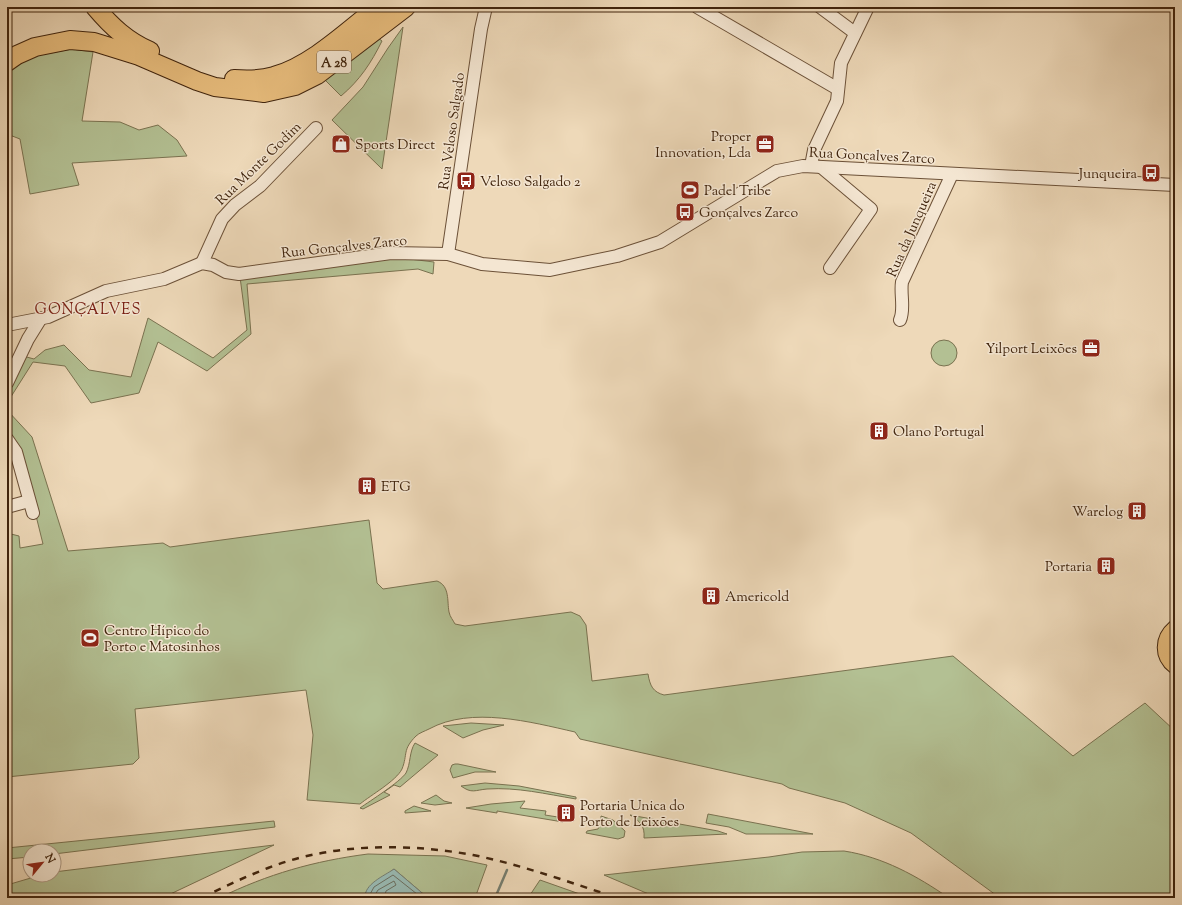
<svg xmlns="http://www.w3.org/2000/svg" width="1182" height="905" font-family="'Sorts Mill Goudy',serif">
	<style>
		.green { fill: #b3c093; stroke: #7a7250 }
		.water { fill: #99bab3; stroke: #757e71 }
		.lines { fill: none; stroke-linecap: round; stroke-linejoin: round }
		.shore { stroke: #6c6f60; stroke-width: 1 }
		.stream { stroke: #757e71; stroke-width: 2.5 }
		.minor-casing { stroke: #6c5138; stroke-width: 14 }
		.major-casing { stroke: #40240d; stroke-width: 17 }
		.highway-casing { stroke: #40240d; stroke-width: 20 }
		.minor { stroke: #f4e6d2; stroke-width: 12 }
		.major { stroke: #e7bc7c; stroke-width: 15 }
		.highway { stroke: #e7bc7c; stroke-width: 18 }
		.rail { stroke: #40240d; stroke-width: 2.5; stroke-dasharray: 7 7; stroke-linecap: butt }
		.labels { text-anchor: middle; stroke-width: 3; stroke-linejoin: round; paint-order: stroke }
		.shield { fill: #f4e6d2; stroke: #765e48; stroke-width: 1 }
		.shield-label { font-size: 13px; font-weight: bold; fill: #40240d }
		.street-label { font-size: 14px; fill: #40240d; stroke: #f4e6d2 }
		.poi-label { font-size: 14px; fill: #40240d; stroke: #f4e6d2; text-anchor: start }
		.neighbourhood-label { font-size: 15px; letter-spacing: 1px; fill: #7a1f14; stroke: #f4e6d2 }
	</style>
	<rect width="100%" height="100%" fill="#eed9b9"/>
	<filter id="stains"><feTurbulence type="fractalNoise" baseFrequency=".005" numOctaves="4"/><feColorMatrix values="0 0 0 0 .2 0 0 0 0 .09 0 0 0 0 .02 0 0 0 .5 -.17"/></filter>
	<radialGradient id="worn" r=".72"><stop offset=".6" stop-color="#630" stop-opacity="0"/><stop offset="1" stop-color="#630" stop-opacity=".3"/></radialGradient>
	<g class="green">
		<polygon points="403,27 382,169 332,120 363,87 388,48"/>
		<path d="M377 37 382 41C371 63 360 80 341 96L325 80Z"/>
		<polygon points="72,49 93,52 82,121 120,122 139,130 158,125 177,140 187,156 72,163 79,185 30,194 20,139 7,134 7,69 34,56"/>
		<polygon points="393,257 434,262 433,274 418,269 247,284 251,334 207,371 158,342 139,393 91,403 65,366 33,362 7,403 7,386 23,356 34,359 45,350 64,345 89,370 131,377 148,318 213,358 247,330 240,277"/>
		<circle cx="944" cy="353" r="13"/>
		<path d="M7 410 32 437 68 551 163 543 170 547 369 520 377 583 383 589 437 581C450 586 447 601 449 612 450 617 453 620 455 624L465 626 571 612 580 616 586 625 592 681 648 674C650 686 653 692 664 695L953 656 1073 756 1145 703 1175 731V898H1000L911 833 845 803 789 788 782 784 580 739 575 732C531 722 471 706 429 729 425 731 419 733 416 736 402 750 408 754 402 769 396 781 371 795 360 804L307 800 313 735 306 690 135 709 139 758 133 764 7 777V533L19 536 20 548 43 544 20 451 7 432Z"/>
		<polygon points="471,723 504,725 483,730 463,738 443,726"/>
		<path d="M415 743 438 755 400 787 394 785 384 792 390 795 363 809 360 808C370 801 400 782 406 773 411 763 409 752 415 743Z"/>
		<polygon points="455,764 458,764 496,772 475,772 453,778 450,770 452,765"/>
		<path d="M485 783 519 786 576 797V799C546 794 517 787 487 789 475 790 472 794 461 786Z"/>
		<polygon points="436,795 444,801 452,803 435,805 421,803"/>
		<polygon points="525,801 520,808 546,811 545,815 564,818 563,822 497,811 497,813 466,808 491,804"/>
		<polygon points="414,806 431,811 405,813 405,811"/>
		<polygon points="708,814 813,834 746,834 729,827 706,823"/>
		<path d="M630 815 718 831 727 834 644 838C645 826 640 821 630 815Z"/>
		<polygon points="601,816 613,820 625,831 624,837 618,839 586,833 587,831 598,829 601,823"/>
		<polygon points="274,821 275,827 54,854 54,851 30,851 30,857 7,859 7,848"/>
		<polygon points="274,845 162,898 7,898 7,885 41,875 54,875 54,872"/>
		<path d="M844 851C883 857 917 876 949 898H658L604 875 769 857 802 852Z"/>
		<path d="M368 854 445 856 487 865 475 898H428L394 869 364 894 365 898H219C268 874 314 861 368 854Z"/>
		<polygon points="540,880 591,898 528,898"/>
	</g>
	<path class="water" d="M394 869 428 898H405L399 894 389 898H365C364 884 384 876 394 869Z"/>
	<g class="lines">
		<g class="shore">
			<polyline points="368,898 374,887 393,875 422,898"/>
			<polyline points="373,898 378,890 394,881 396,885 386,891 384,898"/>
		</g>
		<polyline class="stream" points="495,898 507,870"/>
		<defs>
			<g id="minor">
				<polyline points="697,7 838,89"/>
				<polyline points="820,7 855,33"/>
				<polyline points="811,166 814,150 837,101 841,63 868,7"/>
				<polyline points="821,167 871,209 830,268"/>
				<polyline points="448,254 481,29 486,7"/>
				<polyline points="202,263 222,219 235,205 260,186 316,128"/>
				<path d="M900 320C905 309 900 294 902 282L952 174"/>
				<polyline points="7,325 48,317 106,291 164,279 202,263 213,265 226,272 239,274 391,253 448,254 482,264 550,270 617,256 660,242 777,171 803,166 1175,185"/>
				<polyline points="7,383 28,339 41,318"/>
				<polyline points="7,439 16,452 33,513"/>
				<polyline points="7,507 29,501"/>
			</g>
			<path id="major" d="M1175 628C1162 639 1162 656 1175 666"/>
			<g id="highway">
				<path d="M95 7C111 26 127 41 150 51"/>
				<polyline points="7,62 17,55 35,47 70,40 94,42 139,56 197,81 215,87 264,93 295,86 317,75 406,7"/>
				<path d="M234 79C248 80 261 80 274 76 311 66 347 31 378 7"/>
			</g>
		</defs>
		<use href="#minor" class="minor-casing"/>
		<use href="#major" class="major-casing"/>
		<use href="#highway" class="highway-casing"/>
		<use href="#minor" class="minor"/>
		<use href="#major" class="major"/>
		<use href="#highway" class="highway"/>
		<path class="rail" d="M202 898C223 887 245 877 268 868 332 843 407 843 473 855 523 865 571 883 618 898"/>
	</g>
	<defs>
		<symbol id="shop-square" viewBox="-11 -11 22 22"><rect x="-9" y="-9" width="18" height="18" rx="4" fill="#8f2418" stroke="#f4e6d2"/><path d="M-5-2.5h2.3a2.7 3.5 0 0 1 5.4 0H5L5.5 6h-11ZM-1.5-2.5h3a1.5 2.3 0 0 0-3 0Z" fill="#fff"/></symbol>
		<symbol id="office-square" viewBox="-11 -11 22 22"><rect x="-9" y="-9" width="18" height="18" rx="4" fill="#8f2418" stroke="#f4e6d2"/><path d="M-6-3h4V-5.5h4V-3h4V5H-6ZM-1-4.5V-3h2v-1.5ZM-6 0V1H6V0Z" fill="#fff"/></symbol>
		<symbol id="bus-square" viewBox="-11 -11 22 22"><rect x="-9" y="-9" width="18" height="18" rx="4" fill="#8f2418" stroke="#f4e6d2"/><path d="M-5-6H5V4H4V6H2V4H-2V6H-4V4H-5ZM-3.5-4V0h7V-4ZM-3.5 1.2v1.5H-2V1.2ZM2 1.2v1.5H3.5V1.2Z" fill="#fff"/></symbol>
		<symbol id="stadium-square" viewBox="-11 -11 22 22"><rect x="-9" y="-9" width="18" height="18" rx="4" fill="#8f2418" stroke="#f4e6d2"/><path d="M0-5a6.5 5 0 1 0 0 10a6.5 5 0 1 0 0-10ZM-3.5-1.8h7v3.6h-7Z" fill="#fff"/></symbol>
		<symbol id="building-square" viewBox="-11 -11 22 22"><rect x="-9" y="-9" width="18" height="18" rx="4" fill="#8f2418" stroke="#f4e6d2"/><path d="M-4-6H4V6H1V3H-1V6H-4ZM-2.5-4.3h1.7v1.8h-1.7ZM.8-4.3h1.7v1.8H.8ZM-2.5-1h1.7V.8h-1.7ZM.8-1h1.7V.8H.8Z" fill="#fff"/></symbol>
	</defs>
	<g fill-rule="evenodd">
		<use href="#shop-square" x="330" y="133" width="22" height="22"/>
		<use href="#office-square" x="754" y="133" width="22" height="22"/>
		<use href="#bus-square" x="1140" y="162" width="22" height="22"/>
		<use href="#bus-square" x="455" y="170" width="22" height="22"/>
		<use href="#stadium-square" x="679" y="179" width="22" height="22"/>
		<use href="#bus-square" x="674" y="201" width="22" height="22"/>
		<use href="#office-square" x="1080" y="337" width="22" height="22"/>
		<use href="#building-square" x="868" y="420" width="22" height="22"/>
		<use href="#building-square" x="356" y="475" width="22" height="22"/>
		<use href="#building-square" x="1126" y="500" width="22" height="22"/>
		<use href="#building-square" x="1095" y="555" width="22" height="22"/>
		<use href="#building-square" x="700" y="585" width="22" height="22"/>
		<use href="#stadium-square" x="79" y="627" width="22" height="22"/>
		<use href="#building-square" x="555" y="802" width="22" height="22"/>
	</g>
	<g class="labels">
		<rect class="shield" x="317" y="51" width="34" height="22" rx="3"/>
		<g class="shield-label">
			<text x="334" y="67">A 28</text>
		</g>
		<g class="street-label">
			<text transform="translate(451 131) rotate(-82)" y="5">Rua Veloso Salgado</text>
			<text transform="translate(872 155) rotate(3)" y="5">Rua Gonçalves Zarco</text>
			<text transform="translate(258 163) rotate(-44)" y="5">Rua Monte Godim</text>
			<text transform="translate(911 229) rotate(-66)" y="5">Rua da Junqueira</text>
			<text transform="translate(344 246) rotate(-6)" y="5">Rua Gonçalves Zarco</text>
		</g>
		<g class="poi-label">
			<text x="751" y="141" text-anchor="end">Proper<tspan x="751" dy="16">Innovation, Lda</tspan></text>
			<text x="355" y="149">Sports Direct</text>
			<text x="1137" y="178" text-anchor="end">Junqueira</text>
			<text x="480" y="186">Veloso Salgado 2</text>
			<text x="704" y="195">Padel Tribe</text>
			<text x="699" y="217">Gonçalves Zarco</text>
			<text x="1077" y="353" text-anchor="end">Yilport Leixões</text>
			<text x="893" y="436">Olano Portugal</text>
			<text x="381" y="491">ETG</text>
			<text x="1123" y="516" text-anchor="end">Warelog</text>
			<text x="1092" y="571" text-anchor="end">Portaria</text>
			<text x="725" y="601">Americold</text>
			<text x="104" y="635">Centro Hípico do<tspan x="104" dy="16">Porto e Matosinhos</tspan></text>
			<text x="580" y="810">Portaria Unica do<tspan x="580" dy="16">Porto de Leixões</tspan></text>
		</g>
		<g class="neighbourhood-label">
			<text x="88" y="314">GONÇALVES</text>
		</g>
	</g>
	<rect width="1182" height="905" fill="none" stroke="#eed9b9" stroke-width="24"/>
	<rect x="8" y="8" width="1166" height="889" fill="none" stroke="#40240d" stroke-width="2"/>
	<rect x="12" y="12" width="1158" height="881" fill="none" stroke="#40240d"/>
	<g transform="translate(42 863) rotate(61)"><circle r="19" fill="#f4e6d2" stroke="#ac9883"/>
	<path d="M0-3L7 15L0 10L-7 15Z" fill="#8f2418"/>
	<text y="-6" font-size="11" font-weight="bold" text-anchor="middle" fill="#40240d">N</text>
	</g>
	<rect width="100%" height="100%" filter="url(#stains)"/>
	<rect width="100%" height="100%" fill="url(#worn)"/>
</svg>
